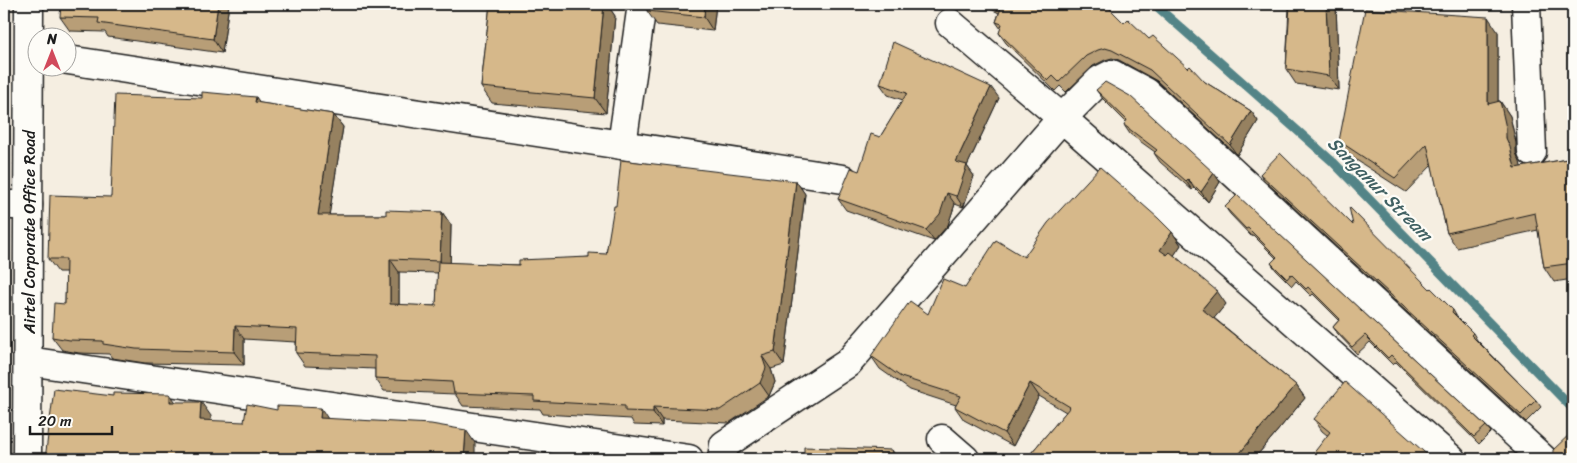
<svg xmlns="http://www.w3.org/2000/svg" width="1577" height="463" viewBox="0 0 1577 463" font-family="Sriracha,sans-serif">
	<rect width="100%" height="100%" fill="#f5eee1"/>
	<filter id="ink" filterUnits="userSpaceOnUse"><feTurbulence type="fractalNoise" baseFrequency=".02" numOctaves="2"/><feDisplacementMap in="SourceGraphic" scale="10" xChannelSelector="R" yChannelSelector="G"/><feConvolveMatrix kernelMatrix="1 2 1 2 8 2 1 2 1" color-interpolation-filters="sRGB"/></filter>
	<g filter="url(#ink)">
		<g fill="none" stroke-linecap="round" stroke-linejoin="round">
			<polyline stroke="#538487" stroke-width="9" points="1154,4 1333,162 1573,409"/>
			<defs>
				<g id="street">
					<polyline points="1526,4 1532,152"/>
					<polyline points="950,23 1062,118 1100,80 1112,74 1146,92 1543,459"/>
					<polyline points="68,60 843,179"/>
					<polyline points="622,145 642,4"/>
					<polyline points="4,205 28,205"/>
					<polyline points="28,361 689,459"/>
					<polyline points="942,439 965,459"/>
					<polyline points="27,459 29,4"/>
					<polyline points="722,459 724,445 848,363 1062,118 1451,459"/>
				</g>
			</defs>
			<use href="#street" stroke="#1c1c1c" stroke-width="31"/>
			<use href="#street" stroke="#fdfcf7" stroke-width="28"/>
		</g>
		<g fill="#b89e77" stroke="#1c1c1c" fill-rule="evenodd">
			<polygon points="229,4 222,53 108,37 105,32 70,31 60,17"/>
			<polygon points="490,4 607,4 615,16 606,113 492,103 481,87"/>
			<polygon points="648,4 716,4 713,31 657,25 647,11"/>
			<polygon points="981,4 1105,4 1124,23 1149,39 1188,68 1205,82 1251,111 1258,121 1237,155 1157,81 1119,60 1112,58 1105,60 1093,66 1066,92 1060,86 1055,91 1006,43 999,33 1001,29 996,22 999,13"/>
			<polygon points="1218,4 1336,4 1339,90 1296,84 1286,69 1289,7 1221,7"/>
			<polygon points="1498,32 1498,101 1500,101 1510,116 1516,143 1516,153 1521,167 1573,158 1573,279 1554,282 1544,267 1538,230 1457,248 1447,233 1432,165 1406,192 1350,156 1339,141"/>
			<polygon points="880,84 999,98 967,166 974,176 964,206 963,207 955,204 948,225 934,241 846,210 838,199 859,171 903,100 888,95"/>
			<polygon points="1096,90 1220,182 1208,202 1194,188 1192,190 1160,162 1154,153 1155,152 1130,134 1124,125 1126,122 1103,99"/>
			<path d="M202,98L260,103L333,114L343,127L329,215H386L442,212L451,225L450,263L519,265L589,257L606,254L616,206L796,181L805,194L784,365L771,369L775,382L769,396L729,423L662,420V426L634,425L631,419L543,414L540,409L463,406L455,394L384,391L375,378V369L305,366L296,353V342L244,339V365L145,363L112,358L109,354L79,353L62,350L52,337L65,304L66,272H58L48,259L111,197ZM399,272L438,273L436,306L399,305Z"/>
			<polygon points="1260,174 1353,225 1430,289 1453,310 1457,317 1473,333 1477,340 1536,400 1541,407 1526,422 1264,180"/>
			<polygon points="1225,207 1486,426 1491,432 1479,444 1396,362 1393,365 1370,342 1357,354 1338,334 1333,327 1339,320 1313,294 1311,296 1296,281 1292,286 1276,270 1271,263 1276,258 1253,235 1251,236 1230,214"/>
			<polygon points="1172,232 1181,245 1174,255 1226,304 1214,318 1296,385 1305,398 1254,459 1026,459 1066,412 1039,396 1013,446 964,420 955,407 956,405 910,390 880,369 871,356 965,288 1024,257"/>
			<polygon points="1314,419 1432,459 1327,435 1322,431"/>
		</g>
		<g fill="#968161" stroke="#1c1c1c">
			<polygon points="218,4 229,4 222,53 213,39"/>
			<polygon points="604,4 607,4 615,16 606,113 595,98"/>
			<polygon points="705,4 716,4 713,31 704,17"/>
			<polygon points="1326,4 1336,4 1339,90 1329,76"/>
			<polygon points="1488,17 1498,32 1498,118 1488,104"/>
			<polygon points="991,87 999,98 967,166 974,176 963,207 956,196 956,162"/>
			<polygon points="256,97 265,110 255,102"/>
			<polygon points="1500,101 1510,116 1516,143 1516,153 1520,162 1525,183 1515,168 1506,138"/>
			<polygon points="1251,111 1258,121 1237,155 1230,145"/>
			<polygon points="333,114 343,127 327,229 318,215"/>
			<polygon points="1214,173 1220,182 1208,202 1201,192"/>
			<polygon points="1188,179 1194,188 1192,190 1186,181"/>
			<polygon points="796,181 805,194 784,365 775,352"/>
			<polygon points="947,193 955,204 948,225 934,241 926,230"/>
			<polygon points="442,212 451,225 450,274 440,261"/>
			<polygon points="1172,232 1181,245 1169,263 1160,250"/>
			<polygon points="390,259 399,272 399,317 390,304"/>
			<polygon points="1217,291 1226,304 1211,322 1202,309"/>
			<polygon points="235,326 244,339 244,365 234,352"/>
			<polygon points="762,356 771,369 775,382 769,396 760,383"/>
			<polygon points="1030,383 1039,396 1013,446 1004,433"/>
			<polygon points="1296,385 1305,398 1254,459 1235,459"/>
			<polygon points="170,394 180,408 170,402"/>
			<polygon points="201,402 211,416 210,433 200,420"/>
			<polygon points="653,407 662,420 662,426 653,412"/>
			<polygon points="321,408 330,422 320,418"/>
			<polygon points="466,430 475,443 475,459 464,459"/>
			<polygon points="892,450 898,459 892,459"/>
		</g>
		<g fill="#d6b88a" stroke="#1c1c1c">
			<polygon points="61,4 218,4 213,39 98,23 99,18 60,17"/>
			<polygon points="490,4 604,4 595,98 481,87"/>
			<polygon points="648,4 705,4 704,17 647,11"/>
			<polygon points="993,4 1105,4 1124,23 1128,19 1149,39 1153,36 1188,68 1190,66 1205,82 1251,111 1230,145 1150,70 1112,50 1105,48 1098,50 1086,56 1059,82 1053,76 1048,81 999,33 1002,24 996,22 1001,8"/>
			<polygon points="1290,4 1326,4 1329,76 1286,69"/>
			<polygon points="1365,9 1488,17 1488,104 1500,101 1506,128 1506,138 1510,147 1515,168 1573,158 1573,263 1544,267 1535,213 1447,233 1427,144 1395,178 1339,141"/>
			<polygon points="893,42 991,87 956,162 967,165 957,195 956,196 947,193 940,214 926,230 838,199 851,168 859,171 871,134 880,137 907,93 880,84"/>
			<polygon points="1105,82 1130,96 1214,173 1201,192 1188,179 1186,181 1154,153 1157,150 1124,125 1127,120 1096,90 1103,84"/>
			<polygon points="202,92 256,97 255,102 333,114 318,215 386,215 386,210 442,212 440,261 390,259 390,304 436,306 438,262 519,265 519,260 589,257 589,253 606,254 614,206 616,206 621,160 796,181 775,352 762,356 766,368 760,383 720,410 653,407 653,412 625,411 625,406 534,401 534,396 454,393 452,382 375,378 375,356 296,353 297,329 235,326 234,352 136,349 103,344 103,341 70,340 52,337 54,303 65,304 66,259 48,259 50,195 111,197 115,95 202,98"/>
			<polygon points="1280,153 1353,225 1349,207 1430,289 1431,288 1453,310 1452,312 1473,333 1471,335 1536,400 1521,415 1260,174"/>
			<polygon points="1100,167 1158,218 1172,232 1160,250 1167,255 1170,252 1217,291 1202,309 1296,385 1235,459 1225,459 1222,457 1220,459 1026,459 1070,407 1030,383 1004,433 955,407 961,396 901,377 871,356 910,301 928,314 943,279 965,288 996,240 1024,257 1048,223"/>
			<polygon points="1237,195 1486,426 1474,437 1391,355 1388,358 1365,335 1352,347 1333,327 1340,319 1308,287 1306,289 1291,274 1287,279 1271,263 1277,257 1248,228 1246,229 1225,207"/>
			<polygon points="1568,315 1573,315 1573,366 1571,366"/>
			<polygon points="1345,382 1432,459 1434,459 1309,459 1330,432 1314,419"/>
			<polygon points="54,389 113,396 113,393 170,394 170,402 201,402 200,420 244,422 247,404 277,410 277,406 321,408 320,418 431,424 466,430 464,459 45,459"/>
			<polygon points="1573,431 1573,459 1552,459 1553,456 1553,450"/>
			<polygon points="804,447 892,450 892,459 757,459 757,456 804,458"/>
		</g>
	</g>
	<g text-anchor="middle" stroke-width="4.5" stroke-linejoin="round" paint-order="stroke">
		<g font-size="16" fill="#1c1c1c" stroke="#fdfcf7">
			<text transform="translate(29 232) rotate(-90)" y="6">Airtel Corporate Office Road</text>
		</g>
		<g font-size="18" font-style="italic" fill="#416163" stroke="#fdfcf7">
			<text transform="translate(1380 189) rotate(45)" y="6">Sanganur Stream</text>
		</g>
	</g>
	<rect width="1577" height="463" fill="none" stroke="#fdfcf7" stroke-width="20"/>
	<rect x="10" y="10" width="1557" height="443" fill="none" stroke="#1c1c1c" stroke-width="2" filter="url(#ink)"/>
	<g transform="translate(52 52)"><circle r="24" fill="#fdfcf7" stroke="#a3a29f"/>
	<path d="M0-4L9 19L0 12L-9 19Z" fill="#d1495b"/>
	<text y="-8" font-size="14" font-weight="bold" text-anchor="middle" fill="#1c1c1c">N</text>
	</g>
	<path d="M30 426v8h82v-8" fill="none" stroke="#1c1c1c" stroke-width="2.5"/>
	<text x="38" y="426" font-size="15" fill="#1c1c1c" stroke="#fdfcf7" stroke-width="4" paint-order="stroke">20 m</text>
</svg>
